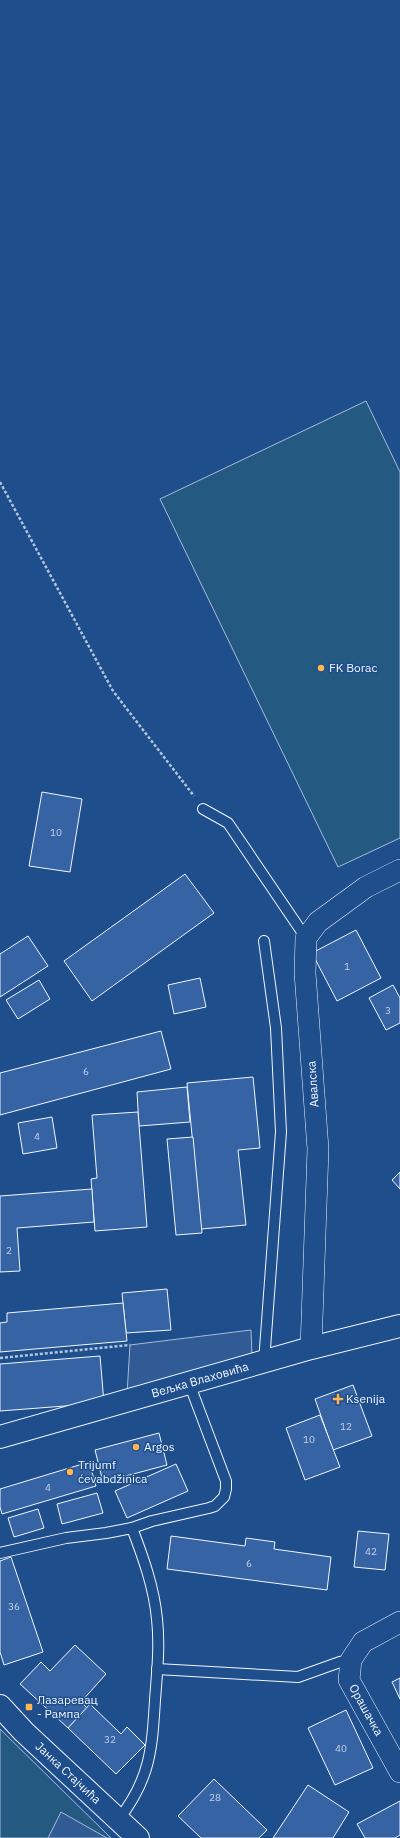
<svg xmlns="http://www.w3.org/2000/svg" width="400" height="1838" viewBox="0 0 400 1838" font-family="'IBM Plex Sans',sans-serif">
	<rect width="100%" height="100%" fill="#1f4e8c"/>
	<g fill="#245a82" stroke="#a8bbd7">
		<polygon points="366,401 400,472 400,838 338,867 160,499"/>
		<polygon points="0,1729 111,1838 0,1838"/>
	</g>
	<g fill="#305b95" stroke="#a8bbd7">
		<polygon points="251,1330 252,1357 127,1394 130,1345"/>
		<polygon points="61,1812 107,1838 48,1838"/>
	</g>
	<g fill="#3563a3" stroke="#f2f6ff">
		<polygon points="42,792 82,799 70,872 29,866"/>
		<polygon points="185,874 214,913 92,1001 64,961"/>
		<polygon points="356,930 381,978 337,1001 312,953"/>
		<polygon points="28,936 48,966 0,997 0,954"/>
		<polygon points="200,978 206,1007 174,1014 168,985"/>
		<polygon points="39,980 50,999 18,1019 6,1000"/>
		<polygon points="393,985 400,998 400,1023 386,1030 369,998"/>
		<polygon points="161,1031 171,1069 0,1115 0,1073"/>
		<polygon points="253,1077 260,1148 238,1150 246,1225 201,1229 187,1083"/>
		<polygon points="187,1087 190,1122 139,1126 137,1092"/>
		<polygon points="138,1112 147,1227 95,1231 91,1179 97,1178 92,1115"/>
		<polygon points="52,1117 57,1148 23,1154 18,1123"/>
		<polygon points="193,1137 202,1233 176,1235 167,1139"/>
		<polygon points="400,1172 400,1189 392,1180"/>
		<polygon points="92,1189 94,1222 17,1228 20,1271 0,1272 0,1196"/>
		<polygon points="167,1289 171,1330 126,1333 122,1293"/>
		<polygon points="123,1303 127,1341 0,1352 0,1323 7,1322 7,1313"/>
		<polygon points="100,1356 104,1403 0,1411 0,1364"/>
		<polygon points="353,1385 372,1436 333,1450 315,1399"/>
		<polygon points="320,1415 340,1467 305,1480 286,1428"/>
		<polygon points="159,1433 167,1465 103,1482 95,1450"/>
		<polygon points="89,1462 96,1486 2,1514 0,1507 0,1489"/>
		<polygon points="176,1464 188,1491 127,1518 115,1491"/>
		<polygon points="97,1493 103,1513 62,1524 57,1504"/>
		<polygon points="38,1509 44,1528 14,1537 8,1518"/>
		<polygon points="358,1531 389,1534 385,1570 354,1567"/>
		<polygon points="171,1536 245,1546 246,1538 275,1542 274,1549 331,1557 327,1590 167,1569"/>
		<polygon points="11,1557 43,1652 4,1665 0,1652 0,1561"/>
		<polygon points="75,1645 106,1674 81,1702 87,1708 68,1728 20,1684 41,1662 50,1671"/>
		<polygon points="400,1678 400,1699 392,1682"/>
		<polygon points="90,1704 121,1734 127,1727 145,1745 116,1774 68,1728"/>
		<polygon points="346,1710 373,1768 335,1785 308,1728"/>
		<polygon points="214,1779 267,1830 259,1838 201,1838 178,1816"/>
		<polygon points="308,1785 349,1812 333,1838 273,1838"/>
		<polygon points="400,1801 400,1835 395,1838 365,1838 357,1824"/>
	</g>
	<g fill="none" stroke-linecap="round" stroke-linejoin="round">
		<defs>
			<g id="lane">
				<polyline points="203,809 228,823 306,938"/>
				<polyline points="264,941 276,1028 281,1132 264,1362"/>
				<polyline points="0,1553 66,1538 106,1533 132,1528 152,1521 209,1508 215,1506 224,1497 226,1489 226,1481 189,1383"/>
				<polyline points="157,1669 298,1677 340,1662 351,1660"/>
				<path d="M119,1819C150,1779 152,1750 155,1700C157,1673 160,1646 157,1619C154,1587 143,1557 132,1528"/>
			</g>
			<g id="street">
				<polyline points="311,1348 318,1149 305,973 306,938 318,922 366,887 400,870"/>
				<polyline points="400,1622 363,1642 351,1660 349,1680 400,1772"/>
			</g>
			<g id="secondary">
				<polyline points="0,1437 311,1348 400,1326"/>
				<polyline points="0,1706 24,1732 138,1838"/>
			</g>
		</defs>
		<use href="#lane" stroke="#f2f6ff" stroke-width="12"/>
		<use href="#street" stroke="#f2f6ff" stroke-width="22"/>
		<use href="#secondary" stroke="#f2f6ff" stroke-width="24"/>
		<g stroke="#b3c4dc" stroke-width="2.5" stroke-dasharray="3 2" stroke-linecap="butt">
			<polyline points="0,482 113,691 194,796"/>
			<polyline points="0,1358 130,1345"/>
		</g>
		<use href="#lane" stroke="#1f4e8c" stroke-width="10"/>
		<use href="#street" stroke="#1f4e8c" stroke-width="21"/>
		<use href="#secondary" stroke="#1f4e8c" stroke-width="22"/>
	</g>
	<g fill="#ffb74d" stroke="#1f4e8c" stroke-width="1.5">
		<circle cx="321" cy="668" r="4"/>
		<path d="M336 1393h4v4h4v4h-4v4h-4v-4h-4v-4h4z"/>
		<circle cx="136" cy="1447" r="4"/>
		<circle cx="70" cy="1472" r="4"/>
		<rect x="25" y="1703" width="8" height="8" rx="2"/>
	</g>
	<g text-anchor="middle" stroke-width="3" stroke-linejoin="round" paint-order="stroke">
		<g font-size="10" fill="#c3d1e8">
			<text x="56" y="836">10</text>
			<text x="347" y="970">1</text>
			<text x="388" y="1014">3</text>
			<text x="86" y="1075">6</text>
			<text x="37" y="1140">4</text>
			<text x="9" y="1254">2</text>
			<text x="346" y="1430">12</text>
			<text x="309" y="1443">10</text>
			<text x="48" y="1491">4</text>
			<text x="371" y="1555">42</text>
			<text x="249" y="1567">6</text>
			<text x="14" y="1610">36</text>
			<text x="110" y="1743">32</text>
			<text x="341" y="1752">40</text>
			<text x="215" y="1801">28</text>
		</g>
		<g font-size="12" fill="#f2f6ff" stroke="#1f4e8c" text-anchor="start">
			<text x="329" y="672">FK Borac</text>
			<text x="346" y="1403">Ksenija</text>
			<text x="144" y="1451">Argos</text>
			<text x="78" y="1469">Trijumf<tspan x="78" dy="14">ćevabdžinica</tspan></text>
			<text x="37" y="1704">Лазаревац<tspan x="37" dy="14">- Рампа</tspan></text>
		</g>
		<g font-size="12" fill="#f2f6ff" stroke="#1f4e8c">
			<text transform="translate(313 1084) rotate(-94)" y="4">Авалска</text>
			<text transform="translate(200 1380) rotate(-16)" y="4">Вељка Влаховића</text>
			<text transform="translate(366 1710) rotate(61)" y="4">Орашачка</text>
			<text transform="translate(68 1773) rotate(43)" y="4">Јанка Стајчића</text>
		</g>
	</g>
</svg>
